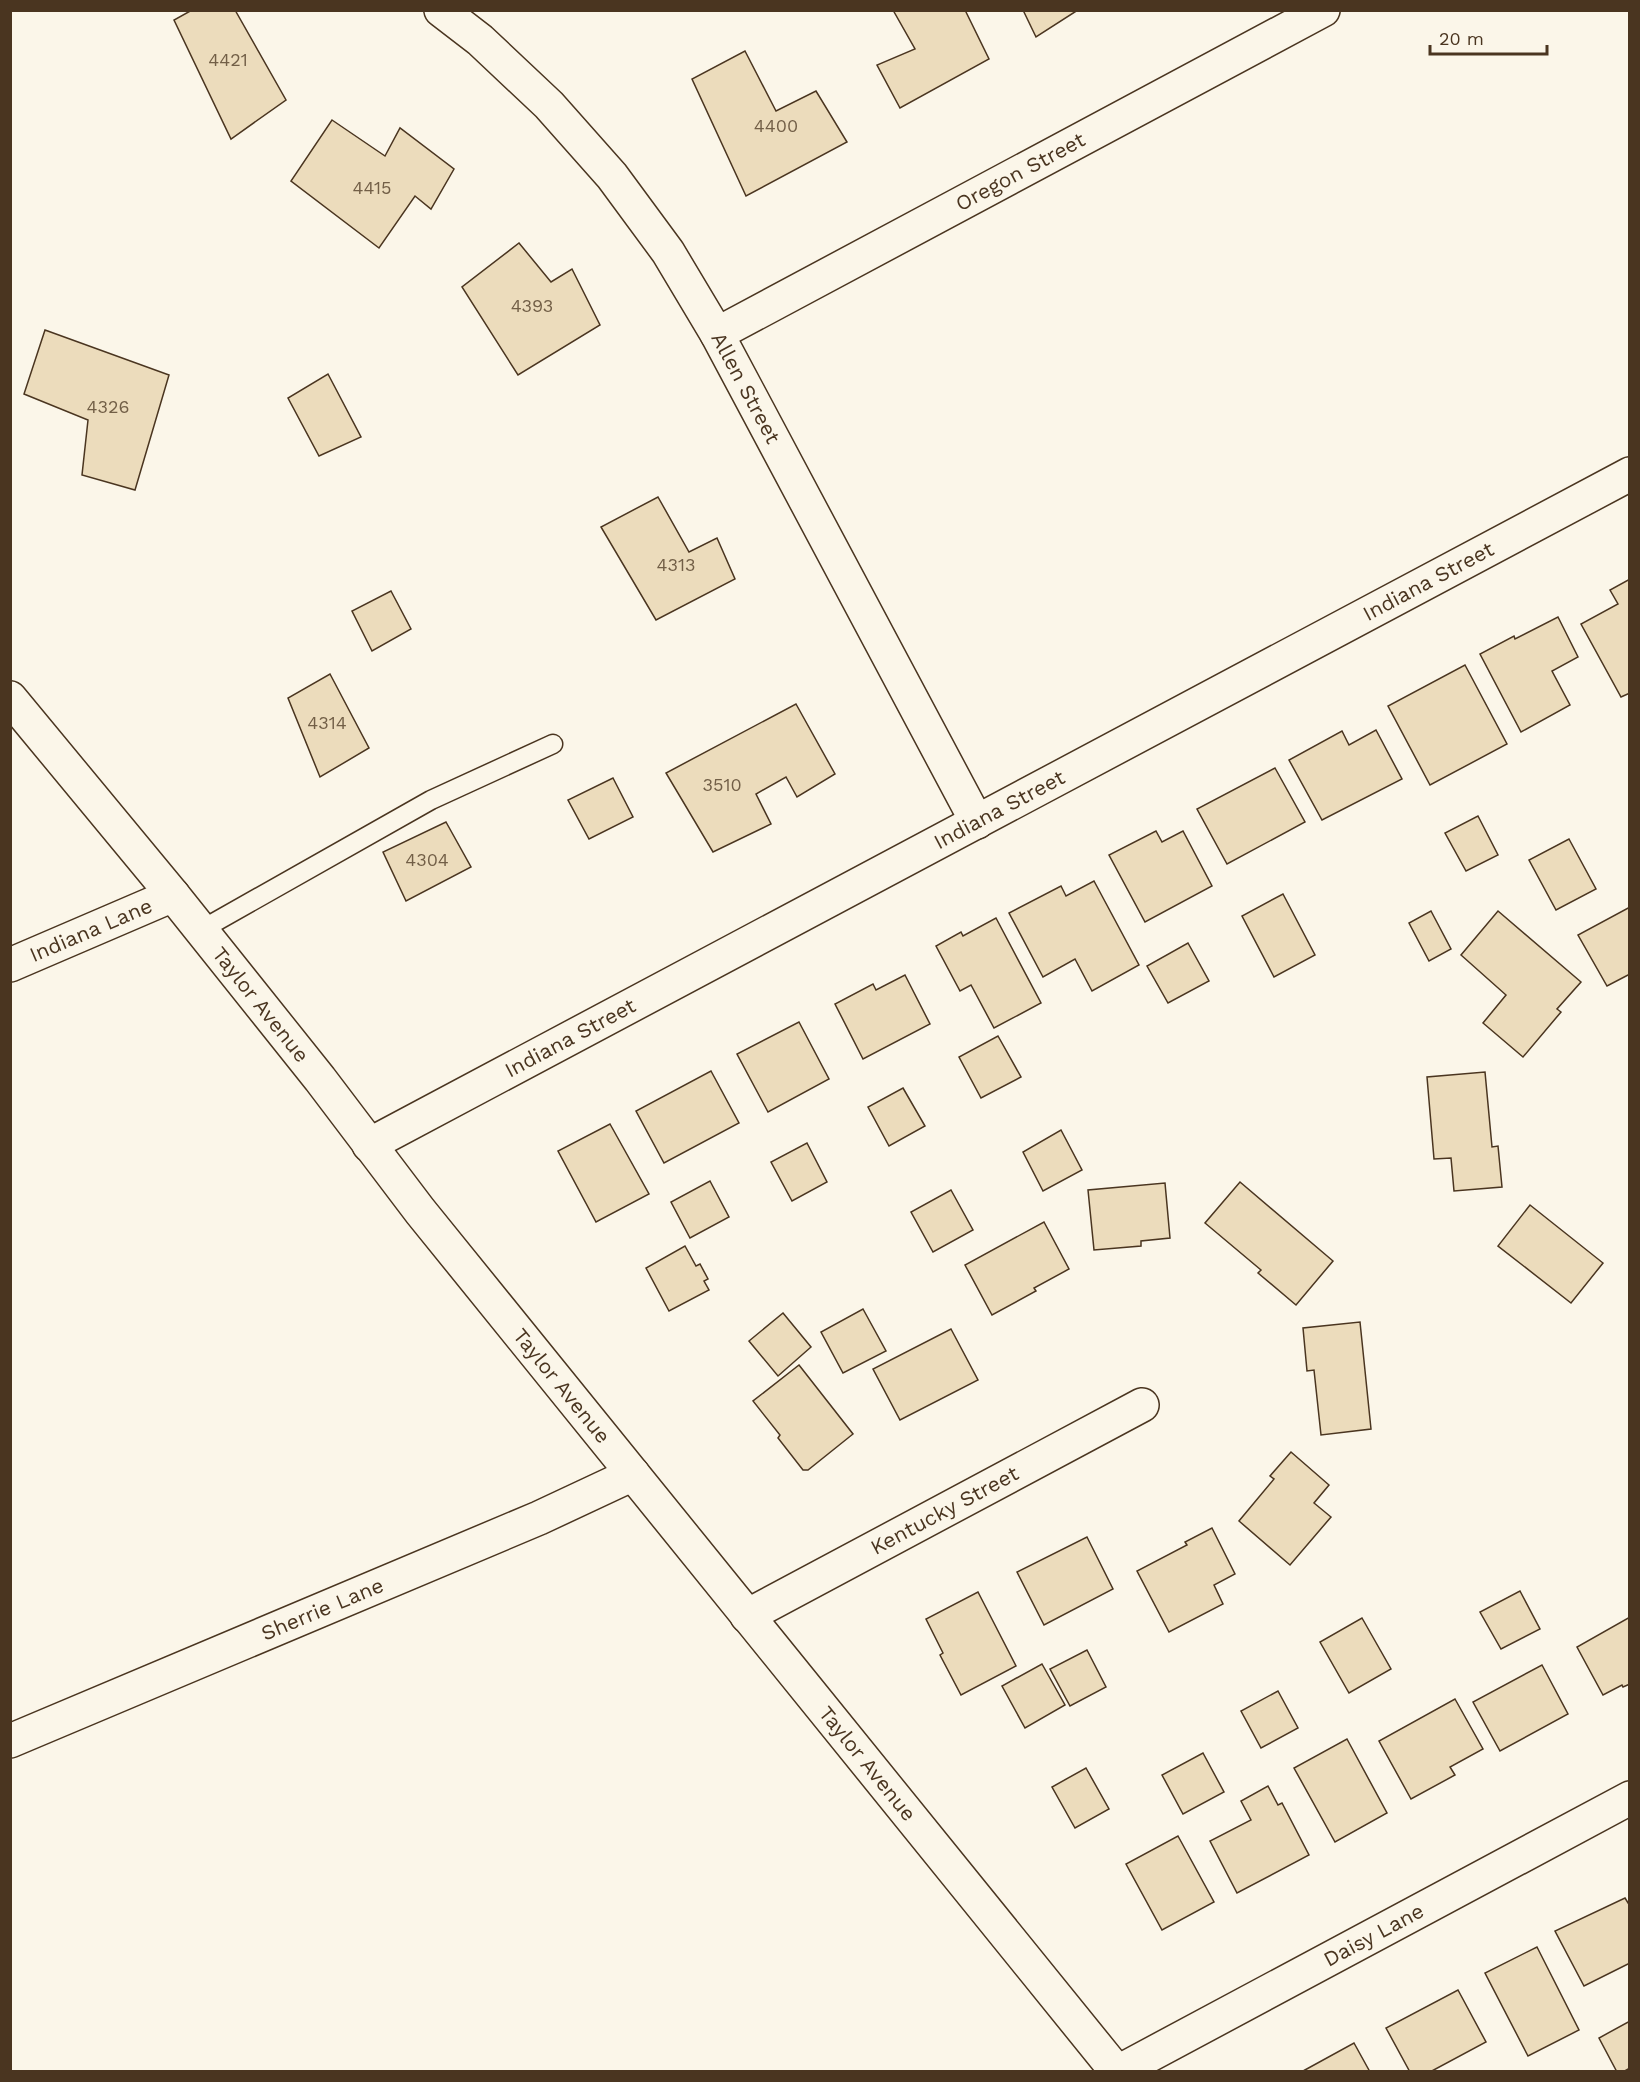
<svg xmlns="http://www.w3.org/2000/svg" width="1640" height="2082" viewBox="0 0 1640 2082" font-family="'Work Sans',sans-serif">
	<rect width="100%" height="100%" fill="#fbf6e9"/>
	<g fill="#ecdcbc" stroke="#4a3520" stroke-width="1.5">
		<polygon points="192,10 235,10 286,100 231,139 174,20"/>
		<polygon points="893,10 965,10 989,59 900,108 877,65 915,49"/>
		<polygon points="1023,10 1078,10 1036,37"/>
		<polygon points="745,51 776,111 816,91 847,142 746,196 692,79"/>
		<polygon points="332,120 385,156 400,128 454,169 431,209 415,196 379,248 291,181"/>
		<polygon points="519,243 551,282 572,269 600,325 518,375 462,287"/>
		<polygon points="45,330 169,375 135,490 82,475 88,420 24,394"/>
		<polygon points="328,374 361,437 319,456 288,398"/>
		<polygon points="658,497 689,552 717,538 735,579 656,620 601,527"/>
		<polygon points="1630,579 1630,693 1621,697 1581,624 1618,604 1610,590"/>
		<polygon points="391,591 411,629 372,651 352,611"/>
		<polygon points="1558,617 1578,657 1552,671 1570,705 1521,732 1480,654 1514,636 1515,639"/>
		<polygon points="1465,665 1507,744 1430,785 1388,706"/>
		<polygon points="330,674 369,748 320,777 288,698"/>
		<polygon points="796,704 835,774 797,797 786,777 756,794 771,824 713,852 666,773"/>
		<polygon points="1376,730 1402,779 1322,820 1289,760 1342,731 1349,745"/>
		<polygon points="1275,768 1305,822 1227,864 1197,809"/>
		<polygon points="613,778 633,817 589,839 568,800"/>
		<polygon points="1478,816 1498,855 1466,871 1445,833"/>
		<polygon points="446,822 471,867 406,901 383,852"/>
		<polygon points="1156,831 1162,842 1183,831 1212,886 1145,922 1109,855"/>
		<polygon points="1569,839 1596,889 1556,910 1529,860"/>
		<polygon points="1094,881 1139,965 1092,991 1075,959 1043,977 1009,913 1061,886 1066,896"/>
		<polygon points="1283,894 1315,955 1274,977 1242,916"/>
		<polygon points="1630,907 1630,974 1607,986 1578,935"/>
		<polygon points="1431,911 1451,949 1429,961 1409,923"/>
		<polygon points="1498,911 1581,982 1557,1009 1561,1012 1523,1057 1483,1023 1506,995 1461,955"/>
		<polygon points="996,918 1041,1003 994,1028 971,985 960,991 936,946 961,932 963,936"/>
		<polygon points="1188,943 1209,981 1168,1003 1147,966"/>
		<polygon points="905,975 930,1024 863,1059 835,1004 873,984 876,990"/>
		<polygon points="799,1022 829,1079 768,1112 737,1054"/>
		<polygon points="998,1036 1021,1077 981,1098 959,1057"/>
		<polygon points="711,1071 739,1123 664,1163 636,1111"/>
		<polygon points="1485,1072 1492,1147 1498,1146 1502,1187 1454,1191 1451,1158 1434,1159 1427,1077"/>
		<polygon points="903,1088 925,1126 889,1146 868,1107"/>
		<polygon points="610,1124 649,1194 596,1222 558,1151"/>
		<polygon points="1061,1130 1082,1170 1043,1191 1023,1152"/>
		<polygon points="807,1143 827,1182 792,1201 771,1162"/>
		<polygon points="710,1181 729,1217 690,1238 671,1202"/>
		<polygon points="1240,1182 1333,1261 1296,1305 1258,1273 1261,1270 1205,1223"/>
		<polygon points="1165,1183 1170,1238 1141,1241 1141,1246 1094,1250 1088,1190"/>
		<polygon points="951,1190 973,1230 933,1252 911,1212"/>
		<polygon points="1530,1205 1603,1263 1571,1303 1498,1246"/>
		<polygon points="1044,1222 1069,1269 1034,1288 1036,1291 992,1315 965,1265"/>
		<polygon points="685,1246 696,1266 700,1264 708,1279 704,1281 709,1290 669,1311 646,1268"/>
		<polygon points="863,1309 886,1351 843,1373 821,1332"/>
		<polygon points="783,1313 811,1347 778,1376 749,1341"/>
		<polygon points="1360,1322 1371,1429 1321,1435 1314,1370 1307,1371 1303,1328"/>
		<polygon points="951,1329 978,1380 900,1420 873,1369"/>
		<polygon points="799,1365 853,1434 808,1470 803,1470 778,1438 780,1435 753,1401"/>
		<polygon points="1291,1452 1329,1485 1314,1503 1331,1517 1290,1565 1239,1521 1274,1479 1270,1476"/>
		<polygon points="1212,1528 1235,1574 1214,1585 1223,1604 1169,1632 1137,1571 1187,1545 1185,1542"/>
		<polygon points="1087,1537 1113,1589 1044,1625 1017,1572"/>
		<polygon points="1520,1591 1540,1629 1501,1649 1480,1612"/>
		<polygon points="978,1592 1016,1666 961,1695 940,1655 943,1653 926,1619"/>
		<polygon points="1630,1617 1630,1684 1623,1687 1622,1685 1603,1695 1577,1647"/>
		<polygon points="1362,1618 1391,1669 1349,1693 1320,1642"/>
		<polygon points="1087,1650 1106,1687 1070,1706 1050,1669"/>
		<polygon points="1042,1664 1065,1705 1025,1728 1002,1686"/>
		<polygon points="1542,1665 1568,1714 1500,1751 1473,1702"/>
		<polygon points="1278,1691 1298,1728 1261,1748 1241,1711"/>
		<polygon points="1455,1699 1483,1749 1450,1767 1455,1775 1411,1799 1379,1741"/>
		<polygon points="1347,1739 1387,1813 1335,1842 1294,1768"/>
		<polygon points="1203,1753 1224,1792 1183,1814 1162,1775"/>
		<polygon points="1086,1768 1109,1809 1075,1828 1052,1787"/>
		<polygon points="1268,1786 1278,1805 1282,1803 1309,1855 1237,1893 1210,1841 1251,1820 1241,1801"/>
		<polygon points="1178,1836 1214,1902 1162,1930 1126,1864"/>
		<polygon points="1625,1898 1630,1906 1630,1963 1584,1986 1555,1931"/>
		<polygon points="1537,1947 1579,2030 1528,2056 1485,1973"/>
		<polygon points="1458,1990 1486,2042 1430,2072 1410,2072 1386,2028"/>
		<polygon points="1630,2021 1630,2068 1623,2072 1617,2072 1599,2038"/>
		<polygon points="1354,2043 1370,2072 1303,2072 1303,2071"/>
	</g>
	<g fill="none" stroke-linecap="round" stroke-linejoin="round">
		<defs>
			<polyline id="lane" points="201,930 431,800 553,744"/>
			<g id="street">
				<path id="s1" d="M441,10L480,40L549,105L612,176L668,252L717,334L977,822"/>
				<path id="s2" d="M717,334L1323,10"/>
				<path id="s3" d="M10,965L173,895"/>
				<path id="s4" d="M369,1145L1630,474"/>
				<path id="s5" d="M747,1616L1142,1405"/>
				<path id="s6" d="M10,1741L539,1518L633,1474"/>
				<path id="s7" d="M1118,2072L1630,1798"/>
			</g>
			<g id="secondary">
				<path id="s8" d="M10,698L173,895L320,1079L420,1211L1117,2072"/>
			</g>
		</defs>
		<use href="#lane" stroke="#4a3520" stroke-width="21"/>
		<use href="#street" stroke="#4a3520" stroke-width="36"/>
		<use href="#secondary" stroke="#4a3520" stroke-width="36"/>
		<use href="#lane" stroke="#fbf6e9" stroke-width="18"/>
		<use href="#street" stroke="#fbf6e9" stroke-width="33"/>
		<use href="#secondary" stroke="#fbf6e9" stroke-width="33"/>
	</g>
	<g text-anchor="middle" stroke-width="4.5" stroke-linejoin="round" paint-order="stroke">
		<g font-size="18" fill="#725f47">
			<text x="228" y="66">4421</text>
			<text x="776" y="132">4400</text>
			<text x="372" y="194">4415</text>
			<text x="532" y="312">4393</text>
			<text x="108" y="413">4326</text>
			<text x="676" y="571">4313</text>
			<text x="327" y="729">4314</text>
			<text x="722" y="791">3510</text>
			<text x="427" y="866">4304</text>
		</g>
		<g font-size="21" fill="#4a3520" stroke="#fbf6e9">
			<text dy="7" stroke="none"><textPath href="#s2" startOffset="344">Oregon Street</textPath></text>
			<text dy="7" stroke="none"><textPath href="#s1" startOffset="490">Allen Street</textPath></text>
			<text dy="7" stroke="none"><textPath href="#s4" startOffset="1200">Indiana Street</textPath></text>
			<text dy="7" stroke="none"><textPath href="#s4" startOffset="714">Indiana Street</textPath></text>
			<text dy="7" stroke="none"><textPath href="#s3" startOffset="88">Indiana Lane</textPath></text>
			<text dy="7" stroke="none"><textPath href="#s8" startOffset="396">Taylor Avenue</textPath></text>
			<text dy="7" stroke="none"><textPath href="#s4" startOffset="228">Indiana Street</textPath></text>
			<text dy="7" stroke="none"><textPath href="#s8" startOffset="882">Taylor Avenue</textPath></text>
			<text dy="7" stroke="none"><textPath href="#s5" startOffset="224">Kentucky Street</textPath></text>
			<text dy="7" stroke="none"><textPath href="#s6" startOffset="339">Sherrie Lane</textPath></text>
			<text dy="7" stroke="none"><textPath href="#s8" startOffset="1368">Taylor Avenue</textPath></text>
			<text dy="7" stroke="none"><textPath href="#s7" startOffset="290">Daisy Lane</textPath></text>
		</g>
	</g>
	<rect width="1640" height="2082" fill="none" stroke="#4a3520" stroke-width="24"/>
	<path d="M1430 45v9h117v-9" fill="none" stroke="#4a3520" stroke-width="3"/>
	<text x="1439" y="45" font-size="18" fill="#4a3520" stroke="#fbf6e9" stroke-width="4.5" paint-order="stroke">20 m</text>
</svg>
